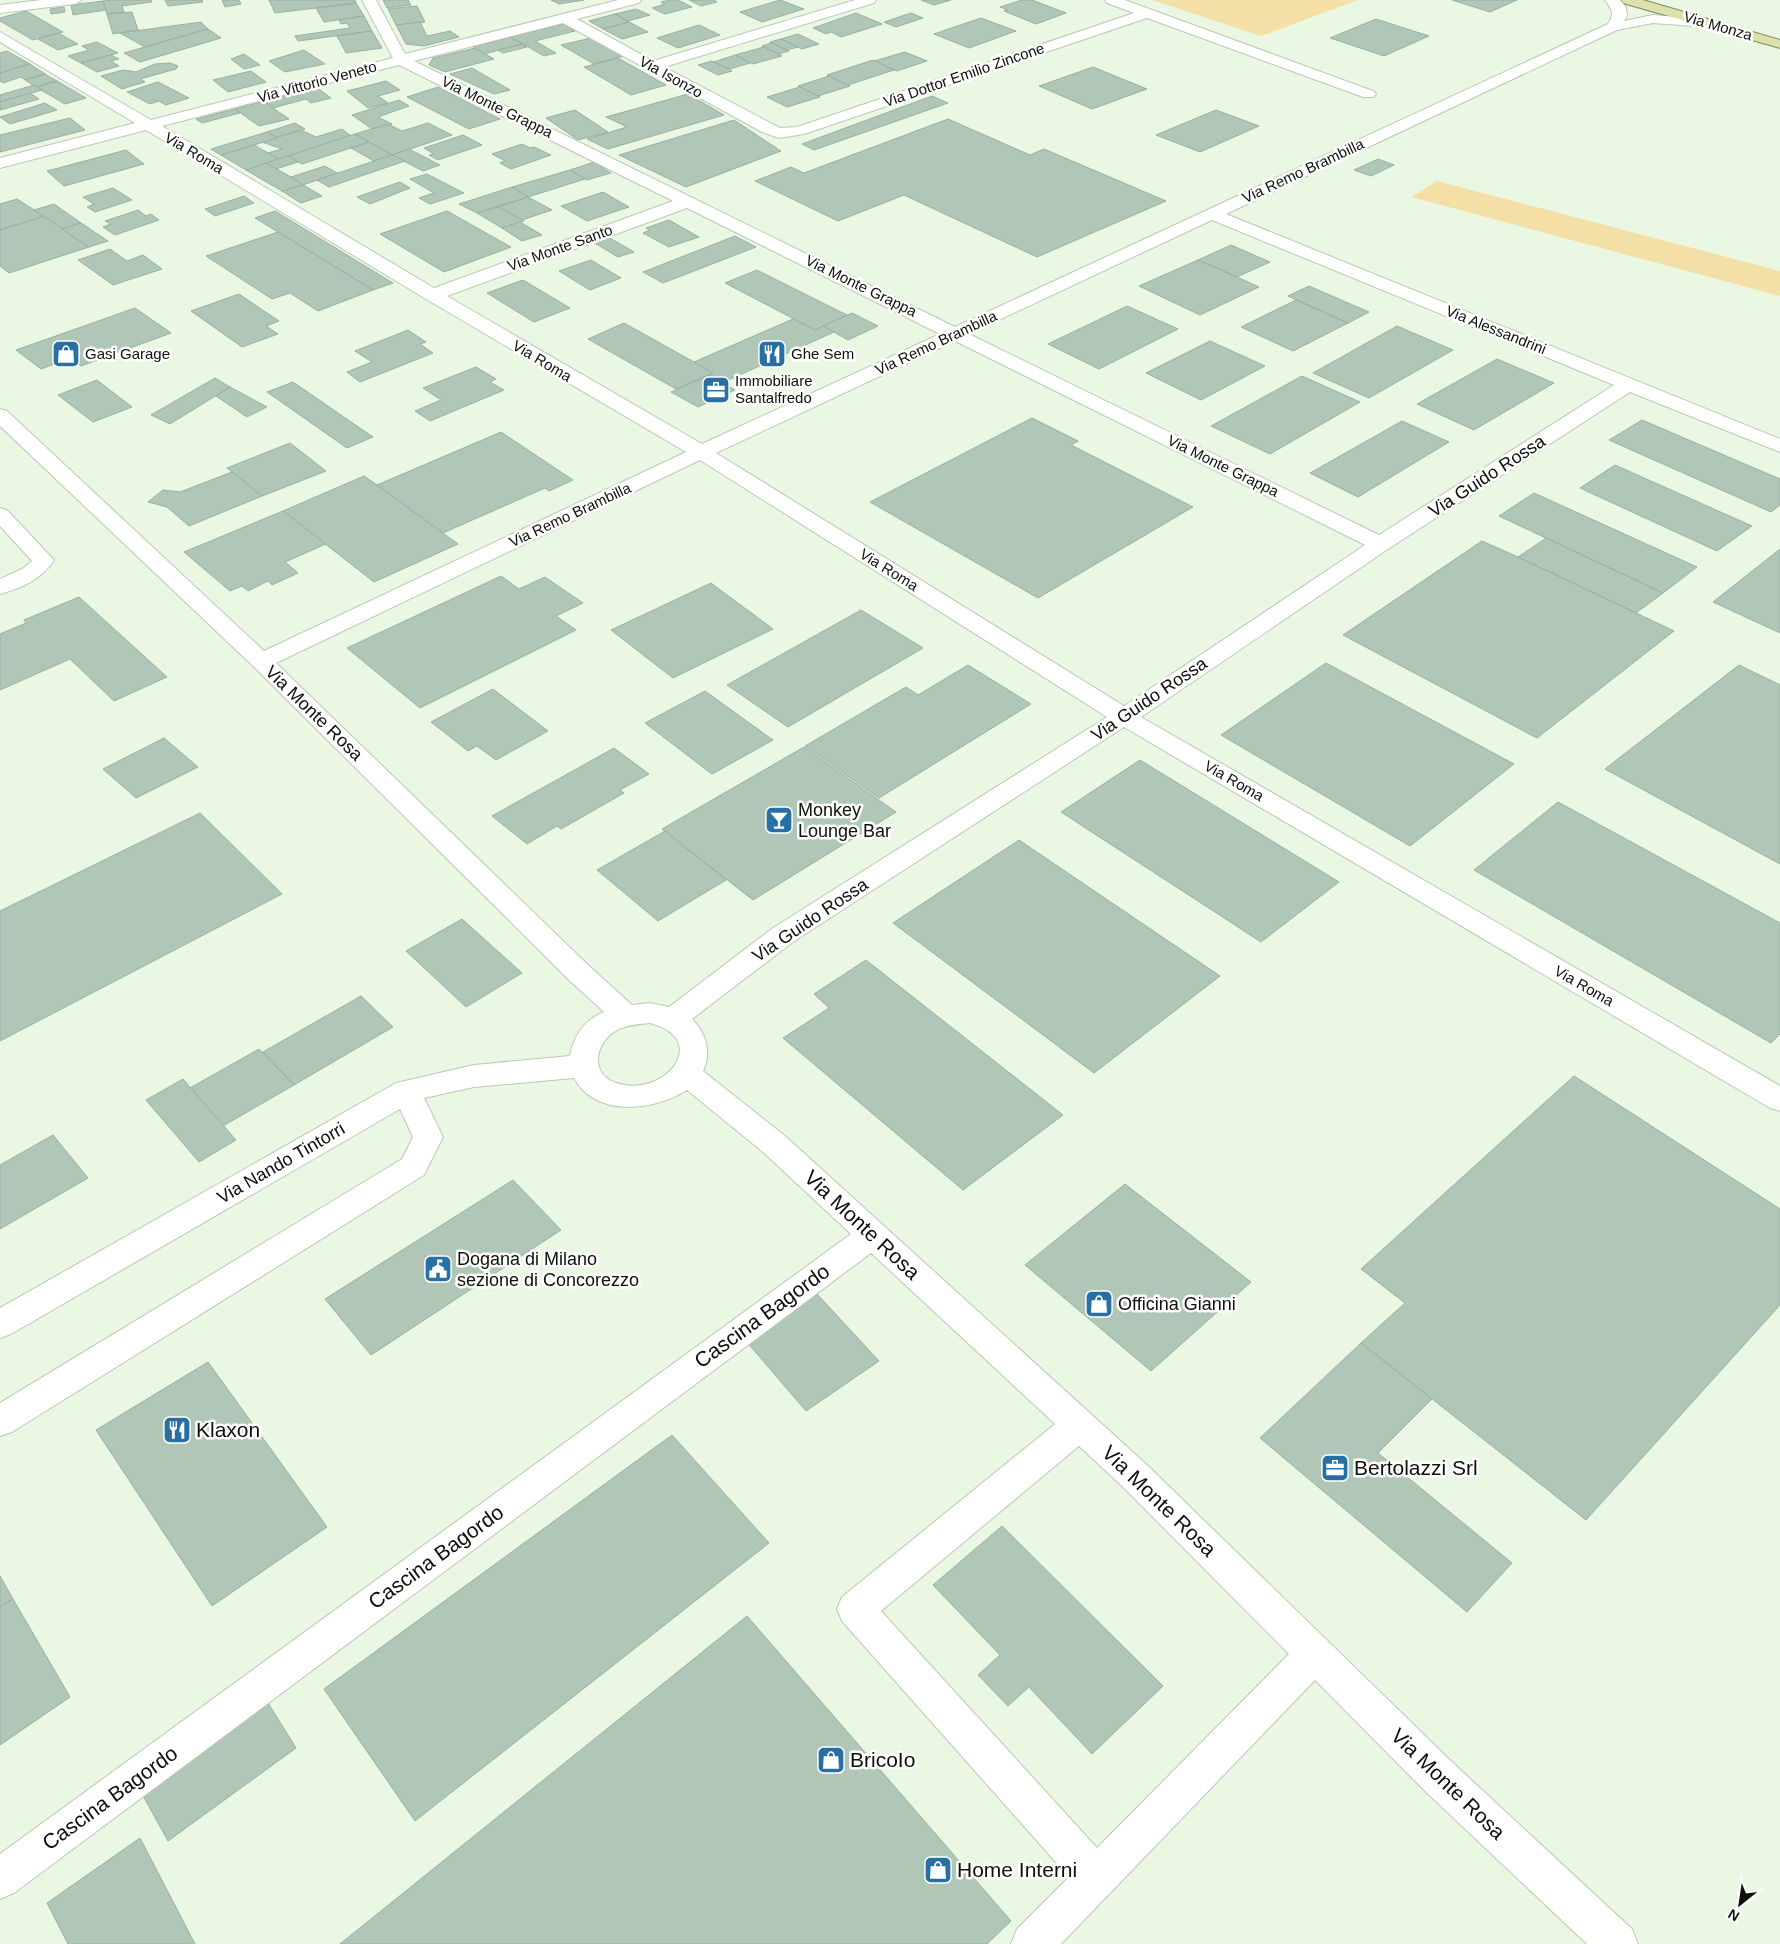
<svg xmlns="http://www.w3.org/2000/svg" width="1780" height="1944" viewBox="0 0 1780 1944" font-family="Helvetica,sans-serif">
	<rect width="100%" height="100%" fill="#eaf8e3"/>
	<g fill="#f4e0a6">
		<polygon points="1152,0 1358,0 1261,36"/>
		<polygon points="1437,181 1780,271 1780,296 1411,197"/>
	</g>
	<g fill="#b0c7b8" stroke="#99b0a1">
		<polygon points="113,0 151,0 152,2 122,6 124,12 107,14 103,1"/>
		<polygon points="165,0 202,0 203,2 168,6"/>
		<polygon points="222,0 239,0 241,4 225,7"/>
		<polygon points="269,0 355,0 356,3 275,13"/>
		<polygon points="383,0 408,0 411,5 387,8"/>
		<polygon points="551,0 584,0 559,4"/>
		<polygon points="670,0 678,0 692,7 665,14 652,8 665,4 661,2"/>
		<polygon points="689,0 714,0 717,2 701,6"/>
		<polygon points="780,0 804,9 762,22 740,12"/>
		<polygon points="921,0 951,0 934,5"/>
		<polygon points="1022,0 1032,0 1066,13 1036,24 1004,11 1008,10 1000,7"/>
		<polygon points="1452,0 1517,0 1490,12"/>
		<polygon points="103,1 106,10 73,15 71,5"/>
		<polygon points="356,3 364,16 324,22 316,8"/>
		<polygon points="417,6 425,22 396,25 388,9"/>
		<polygon points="64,7 65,12 51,14 50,9"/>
		<polygon points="636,9 650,15 628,21 615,14"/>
		<polygon points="26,11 63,32 33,40 0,21 0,18"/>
		<polygon points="132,12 138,30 113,34 107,14"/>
		<polygon points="856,13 882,24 841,37 831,32 826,34 813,28"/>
		<polygon points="911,13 923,18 896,27 884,22"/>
		<polygon points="615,14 629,22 603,29 589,21"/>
		<polygon points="364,16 372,31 298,41 295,36 350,28 347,23 341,24 339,20"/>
		<polygon points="981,18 1016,31 969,48 934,34"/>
		<polygon points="1376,19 1429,36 1384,56 1330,38"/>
		<polygon points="201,22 208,29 145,47 120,33"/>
		<polygon points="420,22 427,36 450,31 459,37 424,46 406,44 396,25"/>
		<polygon points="629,22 648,32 622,39 603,29"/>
		<polygon points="563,24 575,31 535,41 556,53 544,56 511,37"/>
		<polygon points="699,25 720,35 678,48 657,38"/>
		<polygon points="208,29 221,38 140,62 124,53"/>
		<polygon points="372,31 382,48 346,53 337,36"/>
		<polygon points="58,33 78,44 58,50 38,39"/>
		<polygon points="798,34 819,44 802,49 781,39"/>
		<polygon points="511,37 522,44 484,54 473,47"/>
		<polygon points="591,38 624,56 594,64 561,45"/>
		<polygon points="781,39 798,47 787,50 770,42"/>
		<polygon points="97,42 118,53 81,63 68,56 89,50 82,46"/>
		<polygon points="771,43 787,50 789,51 779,54 762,46"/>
		<polygon points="522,44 527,47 503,53 498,50"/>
		<polygon points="764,47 782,56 753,64 735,55"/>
		<polygon points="475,48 494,59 445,72 429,65 433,58"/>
		<polygon points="304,50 325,64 285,72 269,61"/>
		<polygon points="7,51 30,64 0,73 0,53"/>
		<polygon points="905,52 927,61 897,71 874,61"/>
		<polygon points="244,54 260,65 244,69 231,59"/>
		<polygon points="111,55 119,59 111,61 119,66 97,72 81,63"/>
		<polygon points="735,55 750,63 730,69 714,62"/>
		<polygon points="618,58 666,85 631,95 584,67"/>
		<polygon points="873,60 894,70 848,85 827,75"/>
		<polygon points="712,61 732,71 718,75 698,65"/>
		<polygon points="170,63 178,66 176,69 140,79 145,82 122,89 101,76 123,70 136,72 155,64"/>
		<polygon points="30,64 45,74 25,80 21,77 3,83 0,81 0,73"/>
		<polygon points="1093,67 1147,89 1092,109 1039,86"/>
		<polygon points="472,68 510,90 494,94 450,74"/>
		<polygon points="251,71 266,82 228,92 213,80"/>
		<polygon points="45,74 57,81 36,87 25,80"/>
		<polygon points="829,76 850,86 818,96 798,86"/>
		<polygon points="57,81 86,98 65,104 36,87"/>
		<polygon points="386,81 400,90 378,96 388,103 368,108 347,91"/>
		<polygon points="158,82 189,98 166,105 159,101 150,104 127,92"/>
		<polygon points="34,85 42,90 0,102 0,95"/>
		<polygon points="316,87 331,98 311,103 306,99 273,108 264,101"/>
		<polygon points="438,87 500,119 469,129 407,97"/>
		<polygon points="800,87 820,97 787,107 767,97"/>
		<polygon points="30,93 39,99 0,110 0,102"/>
		<polygon points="688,94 724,115 608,149 587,139 627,127 606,117"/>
		<polygon points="932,96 948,103 814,150 802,144"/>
		<polygon points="399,100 409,106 378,117 392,124 372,129 352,115"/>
		<polygon points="264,101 273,108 289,119 259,126 235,109"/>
		<polygon points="45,103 57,110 10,124 0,117"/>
		<polygon points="235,109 240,113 202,123 196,119"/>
		<polygon points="575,110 608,132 578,140 546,118"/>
		<polygon points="1216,110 1259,126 1200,152 1156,135"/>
		<polygon points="70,118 85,130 0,152 0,135"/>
		<polygon points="948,119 1030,155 1044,149 1166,201 1037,257 904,195 838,221 755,181 791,167 804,173"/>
		<polygon points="734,120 781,151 686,187 619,155"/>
		<polygon points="295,123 305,129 277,138 267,132"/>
		<polygon points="428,123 452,135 392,155 355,134 388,124 402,131"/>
		<polygon points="342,129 351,136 279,159 268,153 282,149 262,142 301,130 316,137"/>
		<polygon points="267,132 277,138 221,155 211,149"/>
		<polygon points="355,134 369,142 302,164 288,156"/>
		<polygon points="463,135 482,145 438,160 429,155 434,154 424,148"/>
		<polygon points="369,142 392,155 374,161 351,148"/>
		<polygon points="522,144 530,148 534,147 551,155 511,169 500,163 505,161 492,154"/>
		<polygon points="254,145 279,159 246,170 221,155"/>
		<polygon points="409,149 440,165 423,171 392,155"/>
		<polygon points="126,150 144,164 64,186 47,171"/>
		<polygon points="392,155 405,161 329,187 317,180"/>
		<polygon points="288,156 298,162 276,169 266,163"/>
		<polygon points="1378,159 1394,165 1371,176 1354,170"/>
		<polygon points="594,162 611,173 587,180 570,170"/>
		<polygon points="266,163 291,177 303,185 282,191 246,170"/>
		<polygon points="325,166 337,173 303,185 291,177"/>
		<polygon points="570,170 585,179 528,197 512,187"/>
		<polygon points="427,174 464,193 430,204 419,198 434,193 410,179"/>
		<polygon points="400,182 410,188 370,204 357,197"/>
		<polygon points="303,185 322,196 301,203 282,191"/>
		<polygon points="512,187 528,197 477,213 459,204"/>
		<polygon points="113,188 132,200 95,212 87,207 94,204 83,197"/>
		<polygon points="603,192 629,207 587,221 561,206"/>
		<polygon points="244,196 254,203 215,216 205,209"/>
		<polygon points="528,197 552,210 522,220 498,207"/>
		<polygon points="17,199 44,216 0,230 0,204"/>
		<polygon points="54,204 81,223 62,229 34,210"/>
		<polygon points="498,207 522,220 524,221 502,228 477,213"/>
		<polygon points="138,210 146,216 151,214 159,220 115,235 103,227 111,224 105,221"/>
		<polygon points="275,211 393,283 373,290 255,218"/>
		<polygon points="447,211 511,247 444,272 380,234"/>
		<polygon points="44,216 89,247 9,273 0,266 0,230"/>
		<polygon points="669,220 699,237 669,247 643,233 650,230 646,228"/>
		<polygon points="520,222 542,235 522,241 502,228"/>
		<polygon points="81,223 108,241 89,247 62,229"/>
		<polygon points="278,232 373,290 318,311 290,293 272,299 206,256"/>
		<polygon points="735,236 756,247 663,283 643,272"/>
		<polygon points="608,237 634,252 618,257 593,242"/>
		<polygon points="1231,245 1270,262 1237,277 1198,260"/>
		<polygon points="110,249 127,261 143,255 162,269 113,285 78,260"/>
		<polygon points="591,260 621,278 590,290 559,271"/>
		<polygon points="1198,260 1237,277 1259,287 1200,315 1139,286"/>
		<polygon points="757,270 847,315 815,330 725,283"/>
		<polygon points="523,280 570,308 534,322 487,293"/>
		<polygon points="1309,286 1369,312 1348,323 1288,296"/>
		<polygon points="239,294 279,321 266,326 278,334 242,347 191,311"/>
		<polygon points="1296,300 1348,323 1293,351 1241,327"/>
		<polygon points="1127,306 1178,329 1099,369 1048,344"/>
		<polygon points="135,308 171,333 81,366 70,358 41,369 16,350"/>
		<polygon points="852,313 878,326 848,340 823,326"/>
		<polygon points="793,319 815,330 823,326 834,332 722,383 709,375 713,373 694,362"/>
		<polygon points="624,323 694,362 713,373 676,389 588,339"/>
		<polygon points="1397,326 1453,350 1369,398 1313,373"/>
		<polygon points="408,330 426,342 420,344 433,353 360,382 347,372 372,362 355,351"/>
		<polygon points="1210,341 1265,366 1201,400 1146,373"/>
		<polygon points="1497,359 1554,383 1474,430 1417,404"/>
		<polygon points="476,367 496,379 490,382 504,390 430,421 415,411 441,400 423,388"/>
		<polygon points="709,375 735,390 698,407 671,392"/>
		<polygon points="1302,376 1360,402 1270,454 1211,426"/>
		<polygon points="215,378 230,387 170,424 151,415"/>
		<polygon points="97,380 132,407 93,422 58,395"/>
		<polygon points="293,382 373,437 347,448 267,392"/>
		<polygon points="230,387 267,407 247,417 216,396"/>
		<polygon points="1032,418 1078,441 1071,445 1193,507 1038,598 870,502"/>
		<polygon points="1642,420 1780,479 1780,505 1771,512 1609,440"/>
		<polygon points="1402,421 1449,442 1358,497 1310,473"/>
		<polygon points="501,432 573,480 549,491 545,488 443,533 377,485"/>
		<polygon points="290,443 326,471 262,496 227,468"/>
		<polygon points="1615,465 1752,526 1717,551 1580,488"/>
		<polygon points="232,472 262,496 189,526 167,507 148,502 163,490 180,492"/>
		<polygon points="364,476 377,485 458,544 374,582 283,511"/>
		<polygon points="1534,493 1697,567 1663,593 1499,516"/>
		<polygon points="283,511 326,544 285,562 298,573 272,585 268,581 248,591 242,586 230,591 184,552"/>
		<polygon points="1546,538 1663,593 1636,613 1518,557"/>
		<polygon points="1482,541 1518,557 1674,631 1537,738 1343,635"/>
		<polygon points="1780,549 1780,633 1713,602"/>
		<polygon points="501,576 519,589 545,577 583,603 556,616 576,630 420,708 347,648"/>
		<polygon points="711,583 773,629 673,678 611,630"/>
		<polygon points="79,597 167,677 114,701 70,659 0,690 0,634 26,623 24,620"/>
		<polygon points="861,610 923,648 788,727 727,685"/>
		<polygon points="1326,663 1514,764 1410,846 1221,735"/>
		<polygon points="968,665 1031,704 879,798 805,746 906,687 918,695"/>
		<polygon points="1739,665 1780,685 1780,864 1605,769"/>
		<polygon points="493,689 548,731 496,760 477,746 468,751 431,722"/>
		<polygon points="705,691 773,740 712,774 645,723"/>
		<polygon points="164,738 198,767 136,798 103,769"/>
		<polygon points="804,747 896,812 753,900 662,829"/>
		<polygon points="614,748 649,774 620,790 624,793 561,829 557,826 527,844 492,816"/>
		<polygon points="1140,760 1339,882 1261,942 1061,812"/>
		<polygon points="1558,802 1780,923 1780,1034 1771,1043 1474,870"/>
		<polygon points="200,813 282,894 0,1041 0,911"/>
		<polygon points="665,831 726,880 658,921 597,870"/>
		<polygon points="1019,840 1220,976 1094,1073 893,923"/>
		<polygon points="462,919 522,973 466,1007 406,951"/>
		<polygon points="866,960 1063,1115 963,1190 783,1038 829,1008 814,994"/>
		<polygon points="361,996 393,1027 294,1085 263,1052"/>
		<polygon points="259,1049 294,1085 223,1126 190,1088"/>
		<polygon points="1574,1076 1780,1209 1780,1305 1586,1520 1361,1343 1405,1303 1361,1269"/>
		<polygon points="183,1079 236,1140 199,1162 146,1100"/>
		<polygon points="53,1135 88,1178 0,1229 0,1165"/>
		<polygon points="513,1180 561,1230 371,1355 325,1299"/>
		<polygon points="1125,1184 1251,1282 1151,1371 1025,1265"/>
		<polygon points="817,1294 879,1361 806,1411 746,1341"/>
		<polygon points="1361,1343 1432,1399 1378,1453 1512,1563 1467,1612 1260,1438"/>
		<polygon points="208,1362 327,1527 212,1606 96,1430"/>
		<polygon points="672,1435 769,1543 415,1821 324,1689"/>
		<polygon points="1002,1526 1163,1686 1092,1754 1029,1687 1008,1706 978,1675 1000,1655 933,1585"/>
		<polygon points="0,1576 13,1599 0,1607"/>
		<polygon points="13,1599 70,1697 0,1745 0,1607"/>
		<polygon points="747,1616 1011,1921 987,1944 340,1944"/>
		<polygon points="268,1703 296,1748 168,1841 141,1792"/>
		<polygon points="140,1838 195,1944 68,1944 47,1903"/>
	</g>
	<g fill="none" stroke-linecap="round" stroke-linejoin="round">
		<defs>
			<g id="minor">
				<polygon points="41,0 82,0 75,4 0,13 0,5"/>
				<path d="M362,0H376L405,54L618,0H641L639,3L577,19L653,61L855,0H876L874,3L664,67L780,128L797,127L1134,13L1107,3L1105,0H1125L1373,91L1376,94L1373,97H1363L1147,18L804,134L779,138L762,132L563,23L414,61L955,327L1608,24C1615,13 1612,10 1605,0H1620L1626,7L1627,16L1624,21L1653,15L1707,19L1714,23L1707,27L1653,23L1617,30L1226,214L1780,439V452L1630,392L1388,549L1141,717L1780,1086V1111L1770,1108L1124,727L793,942L692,1019C706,1033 712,1053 703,1071L785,1136L1147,1465L1454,1764L1632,1929L1638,1944H1587L1426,1792L1315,1680L1061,1944H1011L1017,1929L1069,1877L842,1621L837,1609L842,1597L1055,1424L871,1253L14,1893L0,1899V1854L851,1234L763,1152L687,1090C654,1111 596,1118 574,1078L474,1087L424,1098L443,1137L424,1175L12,1432L0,1436V1403L402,1159L413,1137L400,1109L11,1334L0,1338V1308L396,1083L474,1065L570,1056C574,1035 584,1020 604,1012L568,979L253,666L0,426V409L7,411L264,651L686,452L426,299L146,130L0,168V158L135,123L0,42V32L151,120L393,58ZM399,65L673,201L434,288L162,126ZM687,208L940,334L702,444L447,296ZM1212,220L1614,385L1379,535L969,334ZM955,341L1365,545L1124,706L716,453ZM700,460L1107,717L773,928L669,1007L650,1003L632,1005L588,965L276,663ZM650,1023C713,1040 664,1099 616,1083C589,1074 595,1042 617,1030C627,1025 639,1024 650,1023ZM1079,1446L1123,1487L1289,1654L1097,1848L881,1611Z"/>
				<path d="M0,508L7,510L54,560C42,579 22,588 0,594V579L22,569L32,561L0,526Z"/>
			</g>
			<polygon id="major" points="1621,0 1643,0 1780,40 1780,48 1623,3"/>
		</defs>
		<use href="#minor" stroke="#bbc8b3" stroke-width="2"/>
		<use href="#major" stroke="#848a52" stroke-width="2"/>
		<use href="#minor" fill="#fff" fill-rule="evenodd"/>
		<use href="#major" fill="#dce0af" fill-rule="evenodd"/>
	</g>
	<defs>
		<symbol id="shop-square" viewBox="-11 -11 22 22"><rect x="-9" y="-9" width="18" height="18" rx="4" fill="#2870a4" stroke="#fff"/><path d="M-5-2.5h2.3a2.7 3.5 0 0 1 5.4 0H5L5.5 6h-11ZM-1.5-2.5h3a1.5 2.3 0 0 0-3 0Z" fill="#fff"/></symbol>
		<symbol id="restaurant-square" viewBox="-11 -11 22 22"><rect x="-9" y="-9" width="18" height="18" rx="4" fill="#2870a4" stroke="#fff"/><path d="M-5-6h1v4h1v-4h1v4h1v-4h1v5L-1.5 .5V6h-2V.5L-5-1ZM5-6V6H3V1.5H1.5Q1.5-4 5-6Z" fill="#fff"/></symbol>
		<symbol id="office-square" viewBox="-11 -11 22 22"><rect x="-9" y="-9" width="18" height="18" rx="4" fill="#2870a4" stroke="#fff"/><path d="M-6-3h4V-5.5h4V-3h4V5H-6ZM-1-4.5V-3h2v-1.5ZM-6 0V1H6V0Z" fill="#fff"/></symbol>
		<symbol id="bar-square" viewBox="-11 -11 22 22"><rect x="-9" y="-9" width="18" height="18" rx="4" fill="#2870a4" stroke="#fff"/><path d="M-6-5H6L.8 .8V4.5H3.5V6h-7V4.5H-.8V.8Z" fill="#fff"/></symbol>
		<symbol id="civic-square" viewBox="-11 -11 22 22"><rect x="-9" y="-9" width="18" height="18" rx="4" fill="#2870a4" stroke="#fff"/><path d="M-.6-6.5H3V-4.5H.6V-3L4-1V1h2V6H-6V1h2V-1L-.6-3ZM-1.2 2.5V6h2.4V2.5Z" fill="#fff"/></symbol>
	</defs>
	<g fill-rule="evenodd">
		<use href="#shop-square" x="50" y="338" width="32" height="32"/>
		<use href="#restaurant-square" x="756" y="338" width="32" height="32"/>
		<use href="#office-square" x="700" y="374" width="32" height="32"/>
		<use href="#bar-square" x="763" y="804" width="32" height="32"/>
		<use href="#civic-square" x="422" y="1253" width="32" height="32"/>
		<use href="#shop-square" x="1083" y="1288" width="32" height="32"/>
		<use href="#restaurant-square" x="161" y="1414" width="32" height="32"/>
		<use href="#office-square" x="1319" y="1452" width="32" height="32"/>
		<use href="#shop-square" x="815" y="1744" width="32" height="32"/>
		<use href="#shop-square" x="922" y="1854" width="32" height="32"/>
	</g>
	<g text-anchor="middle" stroke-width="5" stroke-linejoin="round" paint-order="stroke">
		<g font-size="15" fill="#0c1009" stroke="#fff">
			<text transform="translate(1718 26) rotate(16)" y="5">Via Monza</text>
			<text transform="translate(964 75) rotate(-19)" y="5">Via Dottor Emilio Zincone</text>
			<text transform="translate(671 77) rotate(29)" y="5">Via Isonzo</text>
			<text transform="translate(317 82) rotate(-15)" y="5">Via Vittorio Veneto</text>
			<text transform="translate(497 107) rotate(26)" y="5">Via Monte Grappa</text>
			<text transform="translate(194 153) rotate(31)" y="5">Via Roma</text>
			<text transform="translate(1303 171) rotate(-25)" y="5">Via Remo Brambilla</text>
			<text transform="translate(560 248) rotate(-20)" y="5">Via Monte Santo</text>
			<text transform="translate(861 286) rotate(26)" y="5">Via Monte Grappa</text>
			<text transform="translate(1496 330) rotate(22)" y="5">Via Alessandrini</text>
			<text transform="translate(936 343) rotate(-25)" y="5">Via Remo Brambilla</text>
			<text transform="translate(542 361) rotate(31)" y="5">Via Roma</text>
			<text transform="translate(1223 466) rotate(26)" y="5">Via Monte Grappa</text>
			<text transform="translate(570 515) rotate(-25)" y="5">Via Remo Brambilla</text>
			<text transform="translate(889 570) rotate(32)" y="5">Via Roma</text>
			<text transform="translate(1234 781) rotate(30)" y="5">Via Roma</text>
			<text transform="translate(1584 986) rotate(30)" y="5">Via Roma</text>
		</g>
		<g font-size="15" fill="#0c1009" stroke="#fff" text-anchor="start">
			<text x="85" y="359">Gasi Garage</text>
			<text x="791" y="359">Ghe Sem</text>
			<text x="735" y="386">Immobiliare<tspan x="735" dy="17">Santalfredo</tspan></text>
		</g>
		<g font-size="18" fill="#0c1009" stroke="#fff">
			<text transform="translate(1487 476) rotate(-33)" y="6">Via Guido Rossa</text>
			<text transform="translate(1149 699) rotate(-34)" y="6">Via Guido Rossa</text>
			<text transform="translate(314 713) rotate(44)" y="6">Via Monte Rosa</text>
			<text transform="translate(810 920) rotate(-34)" y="6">Via Guido Rossa</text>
			<text transform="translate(281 1163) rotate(-30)" y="6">Via Nando Tintorri</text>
		</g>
		<g font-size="18" fill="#0c1009" stroke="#fff" text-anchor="start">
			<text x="798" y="816">Monkey<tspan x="798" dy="21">Lounge Bar</tspan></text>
			<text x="457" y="1265">Dogana di Milano<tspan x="457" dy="21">sezione di Concorezzo</tspan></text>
			<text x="1118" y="1310">Officina Gianni</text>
		</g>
		<g font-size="21" fill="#0c1009" stroke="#fff">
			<text transform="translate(862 1225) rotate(43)" y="7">Via Monte Rosa</text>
			<text transform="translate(762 1316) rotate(-36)" y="7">Cascina Bagordo</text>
			<text transform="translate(1159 1501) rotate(44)" y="7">Via Monte Rosa</text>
			<text transform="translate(436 1557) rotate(-36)" y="7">Cascina Bagordo</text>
			<text transform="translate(1448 1784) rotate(44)" y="7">Via Monte Rosa</text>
			<text transform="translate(110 1798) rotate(-36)" y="7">Cascina Bagordo</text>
		</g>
		<g font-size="21" fill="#0c1009" stroke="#fff" text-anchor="start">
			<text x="196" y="1437">Klaxon</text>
			<text x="1354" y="1475">Bertolazzi Srl</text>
			<text x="850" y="1767">BricoIo</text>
			<text x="957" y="1877">Home Interni</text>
		</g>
	</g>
	<g transform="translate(1740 1904) rotate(210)" stroke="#ffffff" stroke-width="4" paint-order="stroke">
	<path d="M0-4L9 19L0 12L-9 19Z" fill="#0c1009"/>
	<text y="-8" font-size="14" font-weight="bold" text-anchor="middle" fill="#0c1009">N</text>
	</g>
</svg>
